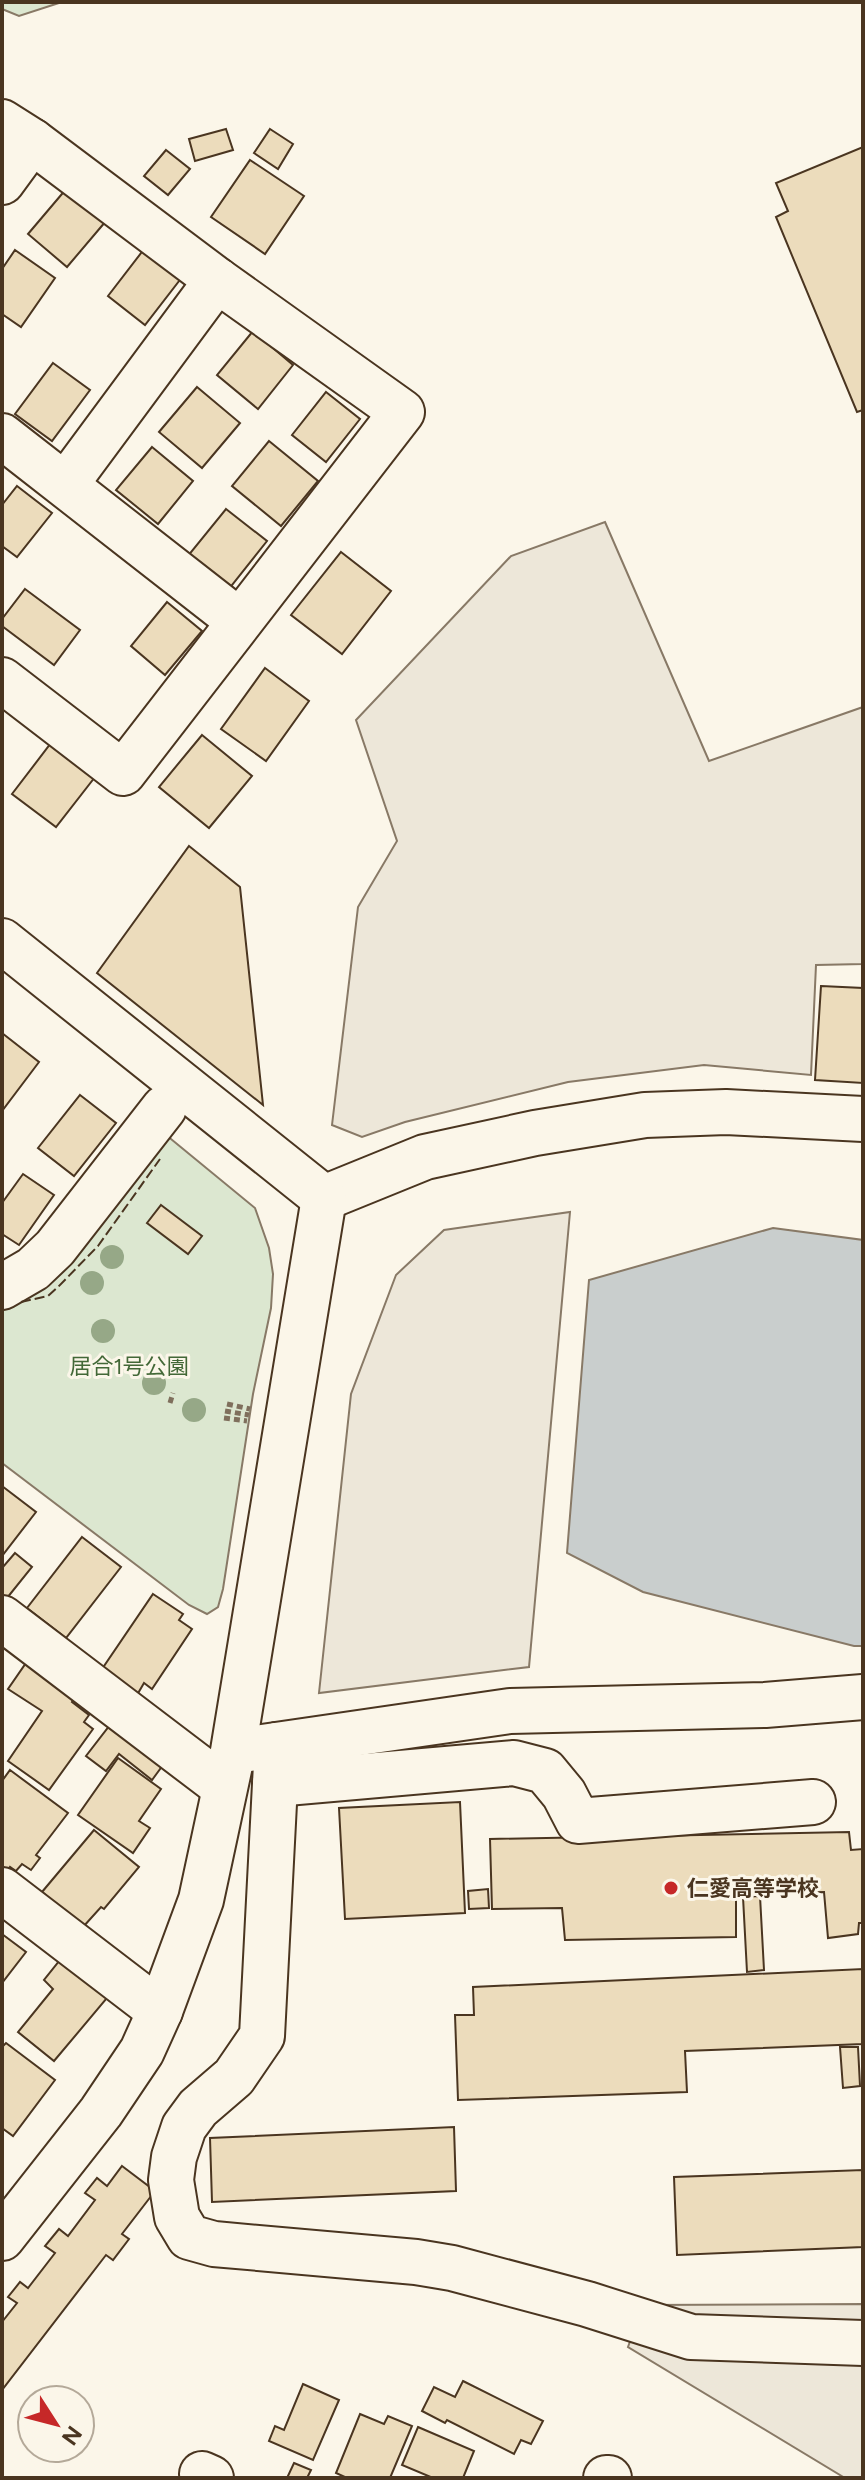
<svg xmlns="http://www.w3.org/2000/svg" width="865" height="2480" viewBox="0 0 865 2480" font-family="Figtree,'Noto Sans JP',sans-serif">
	<rect width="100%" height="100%" fill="#fbf6e9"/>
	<g fill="#dce7d0" stroke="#887966" stroke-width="2">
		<polygon points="2,2 62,2 19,16 2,9"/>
		<polygon points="160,1130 255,1208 269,1248 273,1274 271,1308 253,1394 223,1589 218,1607 207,1614 189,1605 2,1463 2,1294"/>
	</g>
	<g fill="#ede7d9" stroke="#887966" stroke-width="2">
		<polygon points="605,522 709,761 863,707 863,964 816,965 811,1075 704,1065 568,1082 405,1122 362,1137 332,1125 358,907 397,841 356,720 511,556"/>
		<polygon points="570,1212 529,1667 319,1693 351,1394 396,1275 444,1230"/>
		<polygon points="863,2304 863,2478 845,2478 628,2347 643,2305"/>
	</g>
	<polygon fill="#c9cecd" stroke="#887966" stroke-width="2" points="773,1228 863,1240 863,1646 854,1646 643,1592 567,1553 589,1280"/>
	<g fill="#ecdcbc" stroke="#4a3520" stroke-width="2">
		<polygon points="226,129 233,150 195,161 189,139"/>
		<polygon points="270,129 293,144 278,169 254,153"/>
		<polygon points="863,147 863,410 857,412 776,217 788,211 776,183"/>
		<polygon points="166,150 190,169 168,195 144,176"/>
		<polygon points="250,160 304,196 265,254 211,217"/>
		<polygon points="67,188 106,221 67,267 28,234"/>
		<polygon points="148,244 186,272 145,325 108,296"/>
		<polygon points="15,250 55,278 21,327 2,314 2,269"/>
		<polygon points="253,331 293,365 258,409 217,375"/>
		<polygon points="53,363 90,390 52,441 15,414"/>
		<polygon points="197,387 240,423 202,468 159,432"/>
		<polygon points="326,392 360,419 326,462 292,435"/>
		<polygon points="269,441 318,481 281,526 232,486"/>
		<polygon points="152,447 193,481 158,524 116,490"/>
		<polygon points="17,486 52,513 17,557 2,546 2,505"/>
		<polygon points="226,509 267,541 228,590 187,557"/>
		<polygon points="341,552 391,591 342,654 291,615"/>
		<polygon points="25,589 80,630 54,665 2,626 2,619"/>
		<polygon points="167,602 202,631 165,675 131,646"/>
		<polygon points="265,668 309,701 266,761 221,729"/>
		<polygon points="202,735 252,776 209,828 159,787"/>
		<polygon points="51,743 95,777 56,827 12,794"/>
		<polygon points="189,846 240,887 263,1105 97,973"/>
		<polygon points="821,986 863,988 863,1083 815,1080"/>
		<polygon points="2,1033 39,1062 2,1111"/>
		<polygon points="80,1095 116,1123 74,1176 38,1148"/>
		<polygon points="23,1174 54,1195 19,1245 2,1234 2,1203"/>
		<polygon points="161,1205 202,1236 188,1254 147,1223"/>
		<polygon points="2,1486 36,1512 2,1556"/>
		<polygon points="82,1537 121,1567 66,1638 27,1608"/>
		<polygon points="15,1553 32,1567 7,1598 2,1594 2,1568"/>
		<polygon points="153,1594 183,1614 179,1620 192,1629 152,1689 144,1683 137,1695 100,1672"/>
		<polygon points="26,1663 75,1697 72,1702 89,1715 84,1722 93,1729 49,1790 8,1761 42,1711 8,1689"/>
		<polygon points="110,1725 163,1765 152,1780 119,1754 106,1771 86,1756"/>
		<polygon points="118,1758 161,1789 139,1821 150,1828 133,1853 78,1815"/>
		<polygon points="10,1770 68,1813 36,1855 40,1858 31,1870 22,1864 16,1871 10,1867 8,1870 2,1866 2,1781"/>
		<polygon points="460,1802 465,1913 345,1919 339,1808"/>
		<polygon points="94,1830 139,1867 104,1909 101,1907 83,1927 42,1892"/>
		<polygon points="849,1832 851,1850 863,1849 863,1923 859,1923 858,1934 828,1938 824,1892 736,1894 736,1937 565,1940 562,1908 492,1909 490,1839"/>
		<polygon points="488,1889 489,1908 469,1909 468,1891"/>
		<polygon points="760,1896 764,1970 747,1972 743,1897"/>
		<polygon points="2,1934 26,1952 2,1983"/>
		<polygon points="60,1960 107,1998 54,2061 18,2032 53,1989 44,1980"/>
		<polygon points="863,1969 863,2044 685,2051 687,2092 458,2100 455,2015 474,2015 473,1987"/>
		<polygon points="6,2043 55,2080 13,2136 2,2128 2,2047"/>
		<polygon points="840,2047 858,2047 860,2086 843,2088"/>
		<polygon points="454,2127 456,2191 212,2202 210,2138"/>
		<polygon points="122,2166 155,2191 122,2234 129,2239 113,2260 106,2255 2,2390 2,2322 17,2303 8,2297 20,2282 28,2288 55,2253 45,2246 59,2229 68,2236 95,2200 85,2193 97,2178 107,2186"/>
		<polygon points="863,2170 863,2247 677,2255 674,2177"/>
		<polygon points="463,2381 543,2421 531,2444 521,2440 514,2454 447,2420 445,2423 422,2411 434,2387 455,2397"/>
		<polygon points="303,2384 339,2400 313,2460 269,2441 275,2426 284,2430"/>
		<polygon points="360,2414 384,2424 388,2416 412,2426 390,2478 347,2478 336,2473"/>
		<polygon points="418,2427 474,2451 463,2478 433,2478 402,2465"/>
		<polygon points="294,2463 311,2470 307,2478 287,2478"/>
	</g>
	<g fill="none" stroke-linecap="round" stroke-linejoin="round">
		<defs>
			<g id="minor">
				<polyline points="2,122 32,141 217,280 402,412 123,773 2,680"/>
				<polyline points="2,182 32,141"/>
				<polyline points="2,436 239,621"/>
				<polyline points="66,484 217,280"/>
				<polyline points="2,941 324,1198"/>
				<polyline points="324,1198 425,1157 535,1133 645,1115 726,1112 863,1119"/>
				<polyline points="2,1287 33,1269 55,1248 164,1108"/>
				<polyline points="2,1618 223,1786"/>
				<polyline points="277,1745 262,2036 234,2077 198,2108 184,2127 174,2157 171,2180 177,2217 189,2237 214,2244 416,2262 452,2268 587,2304 691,2337 863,2343"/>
				<polyline points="249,1749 510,1711 765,1705 863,1697"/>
				<polyline points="275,1784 514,1763 545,1771 564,1794 578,1821 813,1802"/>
				<polyline points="2,1890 160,2011"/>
				<polyline points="2,2238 101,2112 142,2051 160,2011 201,1900 233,1751 324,1198"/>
				<polyline points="202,2474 211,2478"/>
				<polyline points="606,2478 609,2478"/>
			</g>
		</defs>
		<use href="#minor" stroke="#4a3520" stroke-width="48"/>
		<g stroke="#7f6f5c" stroke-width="5" stroke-dasharray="6 4" stroke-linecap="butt">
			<polyline points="170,1403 173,1393"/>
			<polyline points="227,1404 250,1409"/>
			<polyline points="225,1411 249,1415"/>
			<polyline points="224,1418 247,1421"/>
		</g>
		<use href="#minor" stroke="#fbf6e9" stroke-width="44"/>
		<polyline stroke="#4a3520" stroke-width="2" stroke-dasharray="10 4" stroke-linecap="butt" points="21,1302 48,1296 58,1287 98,1246 160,1159"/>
	</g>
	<g fill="#96a887">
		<circle cx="112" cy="1257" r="12"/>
		<circle cx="92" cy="1283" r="12"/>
		<circle cx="103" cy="1331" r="12"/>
		<circle cx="154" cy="1383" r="12"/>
		<circle cx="194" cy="1410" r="12"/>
	</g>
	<circle fill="#c62828" stroke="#fbf6e9" stroke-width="3" cx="671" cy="1888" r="8"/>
	<g text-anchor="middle" stroke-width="6" stroke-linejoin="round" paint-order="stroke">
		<g font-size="22" fill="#436837" stroke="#fbf6e9">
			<text x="129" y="1374">居合1号公園</text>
		</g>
		<g font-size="22" font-weight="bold" fill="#4a3520" stroke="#fbf6e9" text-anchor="start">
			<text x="687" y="1896">仁愛高等学校</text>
		</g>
	</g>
	<rect width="865" height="2480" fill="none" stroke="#4a3520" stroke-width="8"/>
	<g transform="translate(56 2424) rotate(126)"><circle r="38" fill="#fbf6e9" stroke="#b4a999" stroke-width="2"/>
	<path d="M0-6L14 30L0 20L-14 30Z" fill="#c62828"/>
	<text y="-12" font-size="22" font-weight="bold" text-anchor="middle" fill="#4a3520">N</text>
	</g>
</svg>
